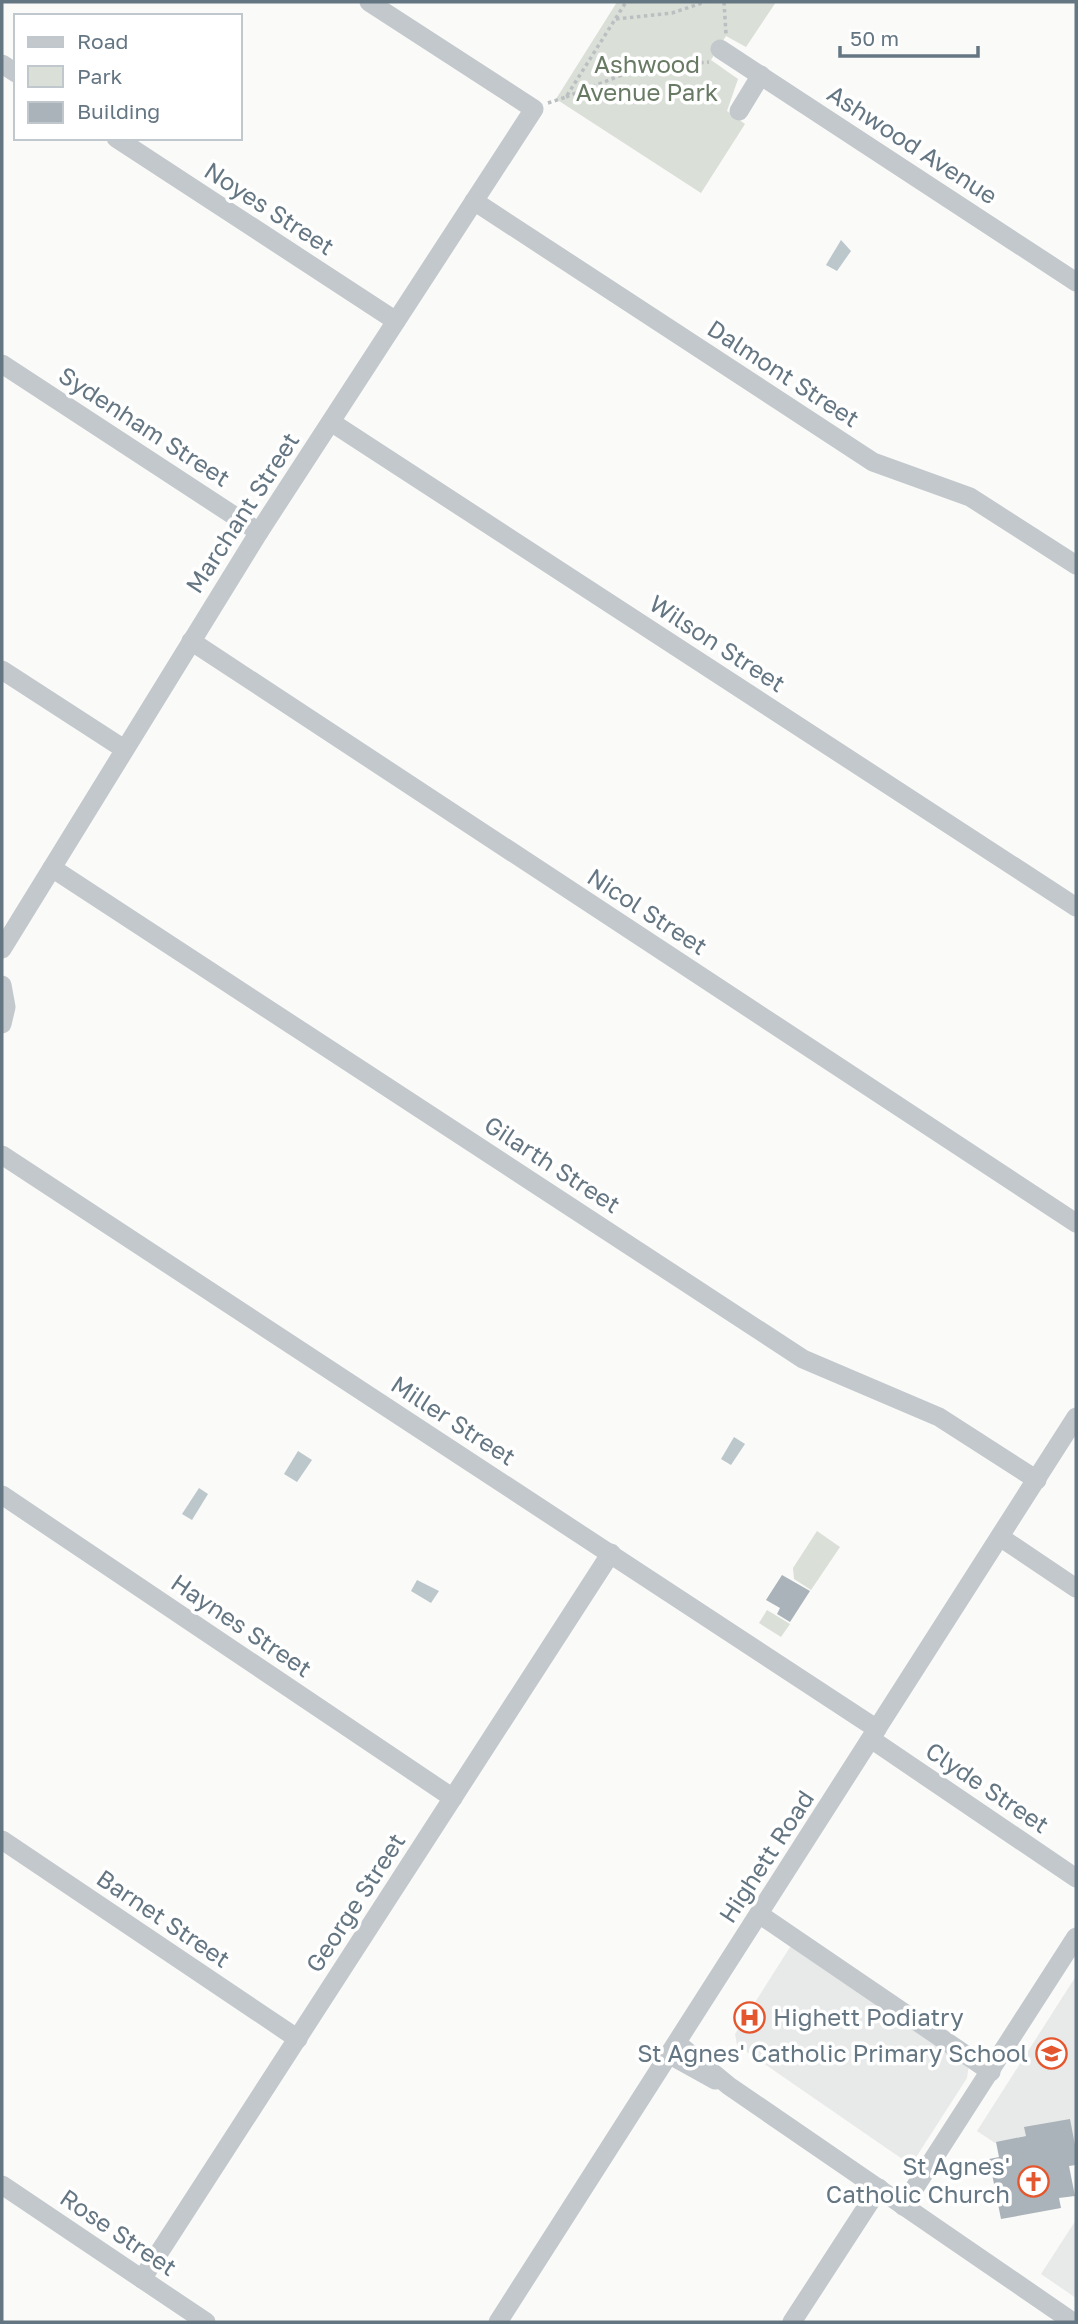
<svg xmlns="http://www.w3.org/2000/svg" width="1078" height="2324" viewBox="0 0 1078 2324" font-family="'Golos Text',sans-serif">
	<rect width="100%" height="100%" fill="#fafaf8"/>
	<g fill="#e8e9e9">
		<polygon points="792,1944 969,2064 967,2078 913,2162 908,2163 737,2045 735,2034"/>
		<polygon points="1076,1976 1076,2158 1038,2133 995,2143 977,2131"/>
		<polygon points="1076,2220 1076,2298 1041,2274"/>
	</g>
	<g fill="#dadfd7">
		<polygon points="617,2 776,2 746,47 726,36 711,60 738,79 727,111 745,124 701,193 556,99"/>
		<polygon points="817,1531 840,1547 811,1590 794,1579 793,1568"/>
		<polygon points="767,1610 790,1624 781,1637 759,1623"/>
	</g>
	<g fill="#bbc7cb">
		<polygon points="841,240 851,251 837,271 826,265"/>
		<polygon points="734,1437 745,1444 731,1465 721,1459"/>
		<polygon points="298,1451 312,1460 297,1482 284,1474"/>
		<polygon points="199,1488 208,1494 192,1520 182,1514"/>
		<polygon points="417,1580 439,1591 431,1603 411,1591"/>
	</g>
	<g fill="#aab3b9">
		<polygon points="782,1575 810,1591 790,1622 777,1614 780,1608 766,1600"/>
		<polygon points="1070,2119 1076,2150 1076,2165 1069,2166 1075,2196 1059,2198 1061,2208 1001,2219 989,2159 999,2157 996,2142 1026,2136 1024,2127"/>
	</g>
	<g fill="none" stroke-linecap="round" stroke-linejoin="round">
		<g stroke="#bbbfc2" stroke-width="3.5" stroke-dasharray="3.5 3.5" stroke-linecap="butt">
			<polyline points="724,2 726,34"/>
			<polyline points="616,19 672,13 705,2"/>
			<polyline points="566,97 642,67 709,62"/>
			<polyline points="548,103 566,97 626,2"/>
		</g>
		<g stroke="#c3c8cc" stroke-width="19">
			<polyline points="720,49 1076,282"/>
			<polyline points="2,64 16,73"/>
			<polyline points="739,111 761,75"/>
			<polyline points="116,138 396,321"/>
			<polyline points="474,201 873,462 970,497 1076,565"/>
			<polyline points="2,364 259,532"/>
			<polyline points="331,422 1076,907"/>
			<polyline points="191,641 1076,1223"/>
			<polyline points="2,670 124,749"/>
			<polyline points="52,868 803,1359 939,1417 1037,1480"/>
			<polyline points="2,949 259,532 534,109 369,2"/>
			<polyline points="2,985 6,1007 2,1024"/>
			<polyline points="2,1155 877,1729"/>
			<polyline points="2,1495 453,1798"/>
			<polyline points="1000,1537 1076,1588"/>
			<polyline points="871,1739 1076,1878"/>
			<polyline points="2,1840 298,2039"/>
			<polyline points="759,1914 991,2072"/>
			<polyline points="677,2043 729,2086 1073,2322"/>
			<polyline points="670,2055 715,2080"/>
			<polyline points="2,2185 206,2322"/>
			<polyline points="903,2206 1076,1937"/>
			<polyline points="142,2279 611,1553"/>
			<polyline points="498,2322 1076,1417"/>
			<polyline points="792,2322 879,2188"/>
		</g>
	</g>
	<defs>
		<symbol id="hospital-ring" viewBox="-11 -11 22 22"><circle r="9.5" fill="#fff" stroke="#e4572e" stroke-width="1.5"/><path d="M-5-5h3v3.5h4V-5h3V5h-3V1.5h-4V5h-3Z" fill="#e4572e"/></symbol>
		<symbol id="school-ring" viewBox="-11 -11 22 22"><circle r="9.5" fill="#fff" stroke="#e4572e" stroke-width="1.5"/><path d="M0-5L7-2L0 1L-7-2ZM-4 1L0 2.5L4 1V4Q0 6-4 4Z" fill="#e4572e"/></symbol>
		<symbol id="church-ring" viewBox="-11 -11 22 22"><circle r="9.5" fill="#fff" stroke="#e4572e" stroke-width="1.5"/><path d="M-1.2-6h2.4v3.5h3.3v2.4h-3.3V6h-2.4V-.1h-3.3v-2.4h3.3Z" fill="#e4572e"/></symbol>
	</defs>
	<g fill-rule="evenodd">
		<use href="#hospital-ring" x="732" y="2000" width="35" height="35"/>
		<use href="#school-ring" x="1034" y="2036" width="35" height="35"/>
		<use href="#church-ring" x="1016" y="2164" width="35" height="35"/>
	</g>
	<g text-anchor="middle" stroke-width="7" stroke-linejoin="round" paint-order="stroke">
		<g font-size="24" fill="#687a64" stroke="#fff">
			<text x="647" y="73">Ashwood<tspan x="647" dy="28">Avenue Park</tspan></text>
		</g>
		<g font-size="24" fill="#657683" stroke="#fff">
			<text transform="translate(912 145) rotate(33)" y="8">Ashwood Avenue</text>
			<text transform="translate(269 209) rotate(33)" y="8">Noyes Street</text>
			<text transform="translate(783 374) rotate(33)" y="8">Dalmont Street</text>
			<text transform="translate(144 427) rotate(33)" y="8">Sydenham Street</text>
			<text transform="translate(243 513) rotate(-57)" y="8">Marchant Street</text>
			<text transform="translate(717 644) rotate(33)" y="8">Wilson Street</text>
			<text transform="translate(647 912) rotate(33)" y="8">Nicol Street</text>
			<text transform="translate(552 1165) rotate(33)" y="8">Gilarth Street</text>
			<text transform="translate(453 1421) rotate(33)" y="8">Miller Street</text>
			<text transform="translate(241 1626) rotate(34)" y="8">Haynes Street</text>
			<text transform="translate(987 1788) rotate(34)" y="8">Clyde Street</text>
			<text transform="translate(767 1857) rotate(-57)" y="8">Highett Road</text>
			<text transform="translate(356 1903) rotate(-57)" y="8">George Street</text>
			<text transform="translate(163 1919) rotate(34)" y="8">Barnet Street</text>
			<text transform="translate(118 2233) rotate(34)" y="8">Rose Street</text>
		</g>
		<g font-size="24" fill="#657683" stroke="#fff" text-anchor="end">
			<text x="773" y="2026" text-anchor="start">Highett Podiatry</text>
			<text x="1028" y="2062">St Agnes' Catholic Primary School</text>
			<text x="1010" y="2175">St Agnes'<tspan x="1010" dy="28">Catholic Church</tspan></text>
		</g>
	</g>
	<rect width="1078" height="2324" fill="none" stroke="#657683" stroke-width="7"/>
	<rect x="14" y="14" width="228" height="126" fill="#ffffff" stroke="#c1c8cd" stroke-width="2"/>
	<rect x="28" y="37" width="35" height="10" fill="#c3c8cc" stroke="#c1c8cd" stroke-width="2"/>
	<text x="77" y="49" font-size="21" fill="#657683">Road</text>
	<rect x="28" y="66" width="35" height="21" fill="#dadfd7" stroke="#c1c8cd" stroke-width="2"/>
	<text x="77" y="84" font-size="21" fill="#657683">Park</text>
	<rect x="28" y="102" width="35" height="21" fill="#aab3b9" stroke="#c1c8cd" stroke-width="2"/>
	<text x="77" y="119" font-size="21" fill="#657683">Building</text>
	<path d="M840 46v10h138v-10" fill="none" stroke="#657683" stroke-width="3.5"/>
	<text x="850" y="46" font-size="21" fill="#657683" stroke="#ffffff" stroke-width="5" paint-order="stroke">50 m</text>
</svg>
